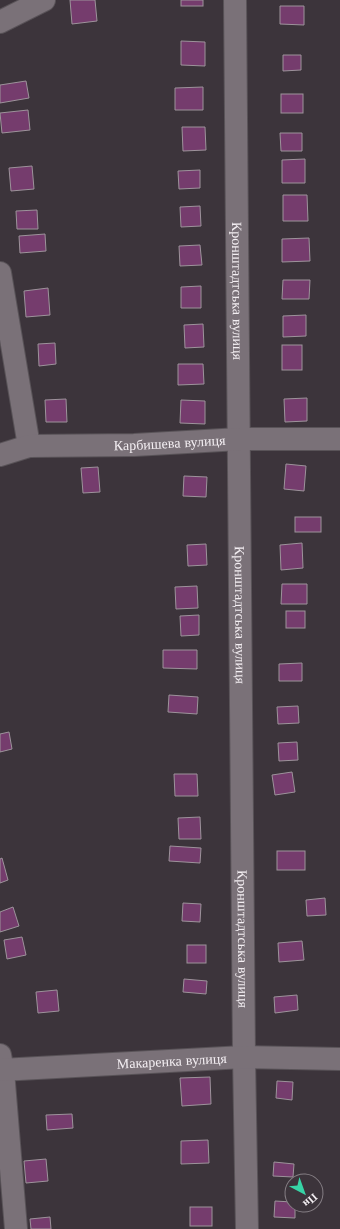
<svg xmlns="http://www.w3.org/2000/svg" width="340" height="1229" viewBox="0 0 340 1229" font-family="'Libre Baskerville',serif">
	<rect width="100%" height="100%" fill="#3c343b"/>
	<g fill="#753c6d" stroke="#9d939b">
		<polygon points="70,0 95,0 97,21 72,24"/>
		<rect x="181" y="0" width="22" height="6"/>
		<polygon points="280,6 304,6 304,25 280,24"/>
		<polygon points="181,41 205,42 205,66 181,65"/>
		<polygon points="283,55 301,55 301,70 283,71"/>
		<polygon points="26,81 29,98 0,103 0,85"/>
		<polygon points="203,87 203,110 175,110 175,88"/>
		<rect x="281" y="94" width="22" height="19"/>
		<polygon points="28,110 30,130 2,133 0,113"/>
		<polygon points="182,127 205,127 206,150 183,151"/>
		<polygon points="280,133 302,133 302,151 281,151"/>
		<polygon points="305,159 305,183 282,183 282,160"/>
		<polygon points="32,166 34,189 11,191 9,168"/>
		<polygon points="200,170 200,188 179,189 178,171"/>
		<polygon points="283,195 307,195 308,221 283,221"/>
		<polygon points="200,206 201,226 181,227 180,207"/>
		<polygon points="37,210 38,229 17,229 16,211"/>
		<polygon points="45,234 46,251 20,253 19,236"/>
		<polygon points="309,238 310,261 282,262 282,239"/>
		<polygon points="200,245 202,265 180,266 179,246"/>
		<polygon points="283,280 310,280 309,299 282,299"/>
		<polygon points="201,286 201,308 181,308 181,287"/>
		<polygon points="48,288 50,315 26,317 24,291"/>
		<polygon points="306,315 306,336 283,337 283,316"/>
		<polygon points="203,324 204,347 185,348 184,325"/>
		<polygon points="55,343 56,364 39,366 38,344"/>
		<rect x="282" y="345" width="20" height="25"/>
		<polygon points="178,364 203,364 204,384 178,385"/>
		<polygon points="307,398 307,421 285,422 284,399"/>
		<polygon points="66,399 67,422 46,422 45,400"/>
		<polygon points="181,400 205,401 205,424 180,423"/>
		<polygon points="286,464 306,466 304,491 284,489"/>
		<polygon points="98,467 100,492 83,493 81,468"/>
		<polygon points="184,476 207,477 206,497 183,496"/>
		<rect x="295" y="517" width="26" height="15"/>
		<polygon points="302,543 303,568 281,570 280,545"/>
		<polygon points="206,544 207,565 188,566 187,545"/>
		<polygon points="282,584 307,584 307,604 281,604"/>
		<polygon points="197,586 198,608 176,609 175,587"/>
		<rect x="286" y="611" width="19" height="17"/>
		<polygon points="199,615 199,635 181,636 180,616"/>
		<polygon points="163,650 197,650 197,669 163,668"/>
		<polygon points="302,663 302,681 279,681 279,664"/>
		<polygon points="169,695 198,697 197,714 168,712"/>
		<polygon points="298,706 299,723 278,724 277,707"/>
		<polygon points="9,732 12,749 0,752 0,734"/>
		<polygon points="297,742 298,760 279,761 278,743"/>
		<polygon points="292,772 295,792 275,795 272,775"/>
		<polygon points="174,774 197,774 198,796 175,796"/>
		<polygon points="200,817 201,839 179,839 178,818"/>
		<polygon points="170,846 201,848 200,863 169,861"/>
		<rect x="277" y="851" width="28" height="19"/>
		<polygon points="2,858 8,880 0,883 0,859"/>
		<polygon points="325,898 326,915 307,916 306,900"/>
		<polygon points="183,903 201,904 200,922 182,921"/>
		<polygon points="13,907 19,926 0,932 0,912"/>
		<polygon points="22,937 26,955 7,959 4,940"/>
		<polygon points="302,941 304,960 279,962 278,943"/>
		<rect x="187" y="945" width="19" height="18"/>
		<polygon points="184,979 207,981 206,994 183,992"/>
		<polygon points="57,990 59,1011 38,1013 36,992"/>
		<polygon points="297,995 298,1010 275,1013 274,997"/>
		<polygon points="210,1077 211,1104 182,1106 180,1078"/>
		<polygon points="277,1081 293,1082 292,1100 276,1098"/>
		<polygon points="72,1114 73,1128 47,1130 46,1115"/>
		<polygon points="208,1140 209,1163 181,1164 181,1141"/>
		<polygon points="46,1159 48,1181 26,1183 24,1161"/>
		<polygon points="274,1162 294,1164 293,1177 273,1176"/>
		<polygon points="275,1201 292,1202 292,1205 295,1205 295,1218 274,1217"/>
		<rect x="190" y="1207" width="22" height="19"/>
		<polygon points="50,1217 51,1229 31,1229 30,1219"/>
	</g>
	<g fill="none" stroke-linecap="round" stroke-linejoin="round">
		<defs>
			<g id="minor">
				<path id="s1" d="M235,0L244,1057L247,1229"/>
				<polyline points="0,22 44,0"/>
				<polyline points="0,273 29,446"/>
				<path id="s2" d="M0,455L29,446L134,445L240,439H340"/>
				<polyline points="0,1055 3,1071 16,1229"/>
				<path id="s3" d="M0,1070L244,1057L340,1059"/>
			</g>
		</defs>
		<use href="#minor" stroke="#595358" stroke-width="24"/>
		<use href="#minor" stroke="#7a7178" stroke-width="22"/>
	</g>
	<g text-anchor="middle" stroke-width="3.5" stroke-linejoin="round" paint-order="stroke">
		<g font-size="14" fill="#f3eef2" stroke="#3c343b">
			<text dy="5" stroke="none"><textPath href="#s1" startOffset="291">Кронштадтська вулиця</textPath></text>
			<text dy="5" stroke="none"><textPath href="#s2" startOffset="171">Карбишева вулиця</textPath></text>
			<text dy="5" stroke="none"><textPath href="#s1" startOffset="615">Кронштадтська вулиця</textPath></text>
			<text dy="5" stroke="none"><textPath href="#s1" startOffset="939">Кронштадтська вулиця</textPath></text>
			<text dy="5" stroke="none"><textPath href="#s3" startOffset="172">Макаренка вулиця</textPath></text>
		</g>
	</g>
	<g transform="translate(304 1193) rotate(139)"><circle r="19" fill="#3c343b" stroke="#857e84"/>
	<path d="M0-3L7 15L0 10L-7 15Z" fill="#37d4a6"/>
	<text y="-6" font-size="11" font-weight="bold" text-anchor="middle" fill="#f3eef2">Пн</text>
	</g>
</svg>
